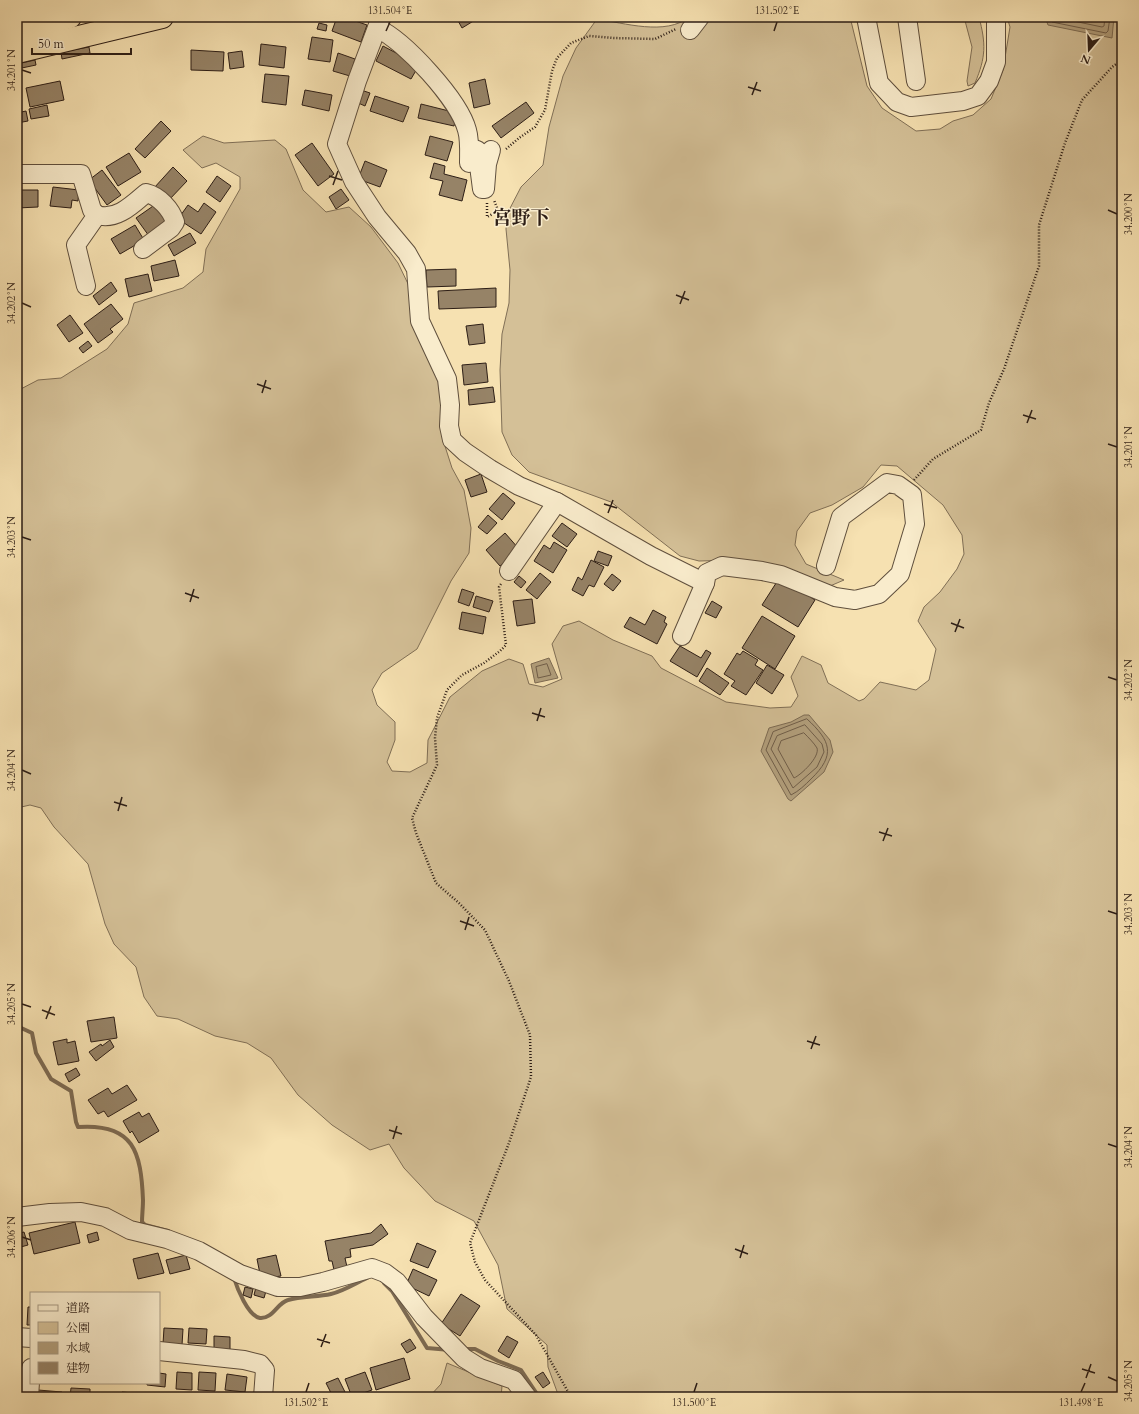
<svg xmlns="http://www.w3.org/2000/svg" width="1139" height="1414" viewBox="0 0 1139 1414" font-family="Cardo,'Noto Serif JP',serif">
	<rect width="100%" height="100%" fill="#f6e1b1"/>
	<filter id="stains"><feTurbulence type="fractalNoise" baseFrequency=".005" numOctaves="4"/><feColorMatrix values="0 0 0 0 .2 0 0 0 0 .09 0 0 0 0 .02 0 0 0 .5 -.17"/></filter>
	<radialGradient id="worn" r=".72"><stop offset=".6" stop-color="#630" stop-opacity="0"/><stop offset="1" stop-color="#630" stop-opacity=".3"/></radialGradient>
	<g fill="#d4c097" stroke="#806f56">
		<path d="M689,17H850L867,86L882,108L916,131L940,129L953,121L973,115L991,99L1003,70L1010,27L1007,17H1122V1397H559L548,1367L547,1345L507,1309L498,1265L474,1221L435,1201L404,1168L389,1144L370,1150L332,1125L298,1095L271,1058L247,1043L215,1036L178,1019L157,1016L144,997L136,967L114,944L105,924L88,864L54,827L41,808L30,805L17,808L18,454L17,391L38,380L61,378L107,349L128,324L134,303L183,288L203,272L206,249L240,189V177L216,163L202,168L183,150L203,136L224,143L275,140L286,149L303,190L326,212L349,207L371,227L398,263L410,288L414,328L440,385L443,440L452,468L464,490L471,528L469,553L451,581L417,649L382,673L372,690L377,705L395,722V740L387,762L392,771L410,772L427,763L428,740L450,697L482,671L509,659L523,664L529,684L543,687L562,679L552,644L563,626L579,621L613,640L652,656L661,668L726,702L770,708L791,707L798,696L791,677L802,656L821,665L828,683L859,701L864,699L880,682L916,690L929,680L936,649L918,621L924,607L940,592L957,569L964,554L962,535L943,505L897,466L881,465L863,487L832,505L810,513L797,531L795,545L806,564L844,580L830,586L772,564L740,560L699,561L680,556L611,502L529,472L512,455L502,432L500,370L502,334L509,303L510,270L506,229L507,214L521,187L543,165L549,127L563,76L576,48L597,19C624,23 666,36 689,17Z"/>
		<path d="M964,17H979C986,44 986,57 975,83L968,86L967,81L972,47Z"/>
		<polygon points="447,1363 502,1386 501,1397 429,1397 441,1384"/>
	</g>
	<g fill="#b29f7c" stroke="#7d6b53">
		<polygon points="1045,17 1114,17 1112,38 1048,25"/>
		<polygon points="549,658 558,678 535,683 531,664"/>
		<polygon points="804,715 809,715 830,740 833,752 824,772 791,801 788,799 761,751 769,728 791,722"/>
	</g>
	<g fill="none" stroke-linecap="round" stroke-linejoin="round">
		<g stroke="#705e49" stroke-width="1">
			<polyline points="1049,17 1052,22 1106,33 1108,31 1110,17"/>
			<polyline points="1054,17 1102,27 1104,26 1105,17"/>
			<polygon points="547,664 551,675 538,678 536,667"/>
			<path d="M807,719C831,741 836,755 811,779C805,785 799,791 791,795L766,750L773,732Z"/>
			<polygon points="805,725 822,744 824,752 817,767 793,788 771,749 777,736"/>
			<path d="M804,733C808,737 814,743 817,748C820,757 801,775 794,778L778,749L781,741Z"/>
		</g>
		<g stroke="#7d6b53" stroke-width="4">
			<path d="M17,1026L32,1033L36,1053L51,1079L71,1091L76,1122L78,1127C134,1123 141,1152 143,1200C143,1208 142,1215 142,1222L145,1225L168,1231"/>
			<path d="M234,1278C237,1288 248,1316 260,1318C273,1319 277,1303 288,1300C301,1296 317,1297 331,1294C344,1291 356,1283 367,1278"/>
			<polyline points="384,1283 392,1291 427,1348 450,1350"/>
			<polyline points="464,1349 475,1349 498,1361 521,1370 539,1397"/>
		</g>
	</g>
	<g fill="#968367" stroke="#2d1e16">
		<polygon points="337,17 344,17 367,25 361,42 332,31"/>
		<polygon points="456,17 480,17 462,28"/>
		<polygon points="319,23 327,25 326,31 317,29"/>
		<polygon points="312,37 333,40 330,62 308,59"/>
		<polygon points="261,44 286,47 284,68 259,65"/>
		<polygon points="383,46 413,62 418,67 411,79 376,61"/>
		<polygon points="89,47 90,53 62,59 61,52"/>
		<polygon points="191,50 224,52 223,71 191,70"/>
		<polygon points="242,51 244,67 230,69 228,53"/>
		<polygon points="338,53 355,59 350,76 333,71"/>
		<polygon points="35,60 36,65 17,69 17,64"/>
		<polygon points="265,74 289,76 286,105 262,102"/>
		<polygon points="485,79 490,104 474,108 469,83"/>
		<polygon points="60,81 64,100 30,107 26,88"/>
		<polygon points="305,90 332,95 329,111 302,105"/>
		<polygon points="361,90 370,93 365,106 356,102"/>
		<polygon points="375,96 409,107 403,122 370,111"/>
		<polygon points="526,102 534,113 501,138 492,126"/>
		<polygon points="421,104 457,113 454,126 418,118"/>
		<polygon points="47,105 49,116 31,119 29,109"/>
		<polygon points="26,111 28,121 17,123 17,113"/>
		<polygon points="161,121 171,131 145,158 135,149"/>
		<polygon points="430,136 453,142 447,161 425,155"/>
		<polygon points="312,143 334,174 318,186 295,155"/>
		<polygon points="129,153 141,172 118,186 106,167"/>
		<polygon points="365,161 387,170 380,187 358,179"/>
		<polygon points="434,163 445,166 444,174 467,180 462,201 439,195 443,181 430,178"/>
		<polygon points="173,167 187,181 168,201 154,188"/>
		<polygon points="102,170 121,195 107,205 89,180"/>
		<polygon points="217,176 231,186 220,202 206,192"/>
		<polygon points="53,187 79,190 78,201 72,200 71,208 50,206"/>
		<polygon points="341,189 349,200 336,209 329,197"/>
		<polygon points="17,190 38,190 38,207 17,208"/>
		<polygon points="204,203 216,212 201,234 178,219 188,205 198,212"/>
		<polygon points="156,204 169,223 149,236 136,218"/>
		<polygon points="135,225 144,240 120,254 111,239"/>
		<polygon points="190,233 196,243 174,256 168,245"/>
		<polygon points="175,260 179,276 154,281 151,266"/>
		<polygon points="456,269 456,286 427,287 426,270"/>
		<polygon points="148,274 152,291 129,297 125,279"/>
		<polygon points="111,282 117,291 99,305 93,296"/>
		<polygon points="496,288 496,307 439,309 438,291"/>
		<polygon points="111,304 123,319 110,329 113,332 98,343 84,324"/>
		<polygon points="70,315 83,333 69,342 57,325"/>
		<polygon points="483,324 485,343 469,345 466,326"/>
		<polygon points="88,341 92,346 83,353 79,348"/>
		<polygon points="486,363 488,382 464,385 462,365"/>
		<polygon points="493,387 495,402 469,405 468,390"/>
		<polygon points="481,474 487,492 471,497 465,480"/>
		<polygon points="503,493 515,503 502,520 489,509"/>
		<polygon points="488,515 497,523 487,534 478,527"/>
		<polygon points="562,523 577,534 567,547 552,536"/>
		<polygon points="505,533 519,549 500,566 486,550"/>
		<polygon points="554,542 567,550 553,573 534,561 544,545 550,549"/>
		<polygon points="598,551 612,556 608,566 594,561"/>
		<polygon points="591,560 604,567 594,587 589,585 583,596 572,590 578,577 582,580"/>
		<polygon points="540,573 551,582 537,599 526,590"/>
		<polygon points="612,574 621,581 613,591 604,584"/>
		<polygon points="519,576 526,582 521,588 514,582"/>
		<polygon points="780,577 815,600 798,627 762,605"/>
		<polygon points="462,589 474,593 469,606 458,602"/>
		<polygon points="476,596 493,601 489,612 473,607"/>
		<polygon points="532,599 535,623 517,626 513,601"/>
		<polygon points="712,601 722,607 716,618 705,613"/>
		<polygon points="653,610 666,617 664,622 667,624 657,644 624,627 630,617 645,625"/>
		<polygon points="462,612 486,617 483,634 459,629"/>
		<polygon points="762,616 795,636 775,669 742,648"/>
		<polygon points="680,646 701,658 706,650 711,653 697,677 670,661"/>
		<polygon points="743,651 758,660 755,665 763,670 746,695 731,686 735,681 724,674 737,653 740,655"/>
		<polygon points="767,665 784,675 772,694 756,683"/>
		<polygon points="707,668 729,683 720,695 699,681"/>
		<polygon points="114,1017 117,1038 91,1042 87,1021"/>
		<polygon points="67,1039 67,1043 75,1041 79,1061 58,1065 53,1042"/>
		<polygon points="110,1040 114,1047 96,1061 89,1052 101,1044 102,1046"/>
		<polygon points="76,1068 80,1075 69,1082 65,1074"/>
		<polygon points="127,1085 137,1100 108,1117 104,1111 98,1114 88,1100 108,1088 112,1094"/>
		<polygon points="139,1112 142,1117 149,1113 159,1131 139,1143 132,1131 130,1133 123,1121"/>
		<polygon points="75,1222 80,1243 34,1254 29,1233"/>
		<polygon points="381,1224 388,1234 373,1245 350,1249 351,1257 345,1258 347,1267 334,1270 332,1261 329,1261 325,1241 371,1233"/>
		<polygon points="24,1232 28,1245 17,1248 17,1234"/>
		<polygon points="97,1232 99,1240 89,1243 87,1235"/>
		<polygon points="417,1243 436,1251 428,1268 410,1261"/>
		<polygon points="158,1253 164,1273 138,1279 133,1259"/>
		<polygon points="186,1255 190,1269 170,1274 166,1260"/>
		<polygon points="276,1255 281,1276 261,1279 257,1259"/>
		<polygon points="413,1269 437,1280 429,1296 406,1285"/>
		<polygon points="245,1287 253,1289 251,1298 243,1295"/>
		<polygon points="256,1287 266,1291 264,1298 254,1295"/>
		<polygon points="461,1294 480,1306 460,1336 441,1324"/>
		<polygon points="28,1307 31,1307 31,1325 27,1325"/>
		<polygon points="164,1328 183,1329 182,1345 163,1344"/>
		<polygon points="189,1328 207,1329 206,1344 188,1343"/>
		<polygon points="214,1336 230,1337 230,1352 214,1351"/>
		<polygon points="507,1336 518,1342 509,1358 498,1351"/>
		<polygon points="410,1339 416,1348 407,1353 401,1344"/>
		<polygon points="404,1358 410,1379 376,1390 370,1368"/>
		<polygon points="177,1372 192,1373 192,1390 176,1389"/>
		<polygon points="199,1372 216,1373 215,1391 198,1390"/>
		<polygon points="365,1372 372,1390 352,1397 345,1379"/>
		<polygon points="543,1372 550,1383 543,1388 535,1377"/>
		<polygon points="159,1373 166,1374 165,1387 147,1385 147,1383 159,1383"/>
		<polygon points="227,1374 247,1377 245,1392 225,1390"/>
		<polygon points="338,1378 346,1394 339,1397 333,1397 326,1383"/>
		<polygon points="71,1388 90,1389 90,1397 70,1397"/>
		<polygon points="38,1390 62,1392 62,1397 37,1397"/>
		<polygon points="122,1392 145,1394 145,1397 122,1397"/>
		<polygon points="99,1393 115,1394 115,1397 99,1397"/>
	</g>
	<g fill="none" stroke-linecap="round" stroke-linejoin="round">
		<defs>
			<g id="minor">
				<polyline points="381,17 357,81 337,144 354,182 377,217 407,253 416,269 420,321 447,379 450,405 449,426 452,440 465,452 490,469 519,486 557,502 509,571"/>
				<polyline points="866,17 879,83 897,102 911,107 963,101 978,96 989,81 996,62 996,17"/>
				<polyline points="907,17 916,81"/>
				<path d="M377,28C405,41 459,100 467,130C470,140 469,153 469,163"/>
				<polyline points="690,30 700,17"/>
				<polyline points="474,149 477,150 482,189 485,189 487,164 491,150"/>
				<polyline points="17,174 81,174 92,210 97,215 76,245 86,286"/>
				<path d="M97,215C116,221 132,205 146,193C159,196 171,209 175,222L171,228L143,249"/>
				<polyline points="557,502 651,556 705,583 682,636"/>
				<polyline points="705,583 707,573 722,566 762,571 781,575 835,597 855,600 879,594 900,574 915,524 912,495 898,485 887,483 841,517 826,566"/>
				<polyline points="17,1217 50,1213 81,1212 105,1217 130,1230 167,1239 199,1251 240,1274 278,1287 300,1287 323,1282 372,1268 385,1273 397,1282 424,1317 464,1358 480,1368 514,1380 527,1397"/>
				<polyline points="17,1337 31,1338"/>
				<polyline points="159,1351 244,1360 260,1364 265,1370 263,1397"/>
				<polyline points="29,1397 31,1368"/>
			</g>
			<g id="highway">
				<polyline points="17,31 70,17"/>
				<polyline points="17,52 162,17"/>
			</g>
		</defs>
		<use href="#minor" stroke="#5f4f3d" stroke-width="20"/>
		<use href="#highway" stroke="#2d1e16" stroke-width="24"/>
		<g stroke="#2d1e16" stroke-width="2.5" stroke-dasharray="1 2" stroke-linecap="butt">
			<polyline points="506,149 519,138 535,127 545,110 552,71 557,58 571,43 589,36 614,38 655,39 676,29"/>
			<polyline points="487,203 487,217 498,211 494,200"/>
			<polyline points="914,480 933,459 981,430 989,403 1004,369 1039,266 1039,225 1065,143 1082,100 1112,67 1122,60"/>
			<polyline points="501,584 499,587 506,645 500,651 484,663 462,675 447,690 437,718 435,738 437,765 412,818 416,833 436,883 460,904 485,930 509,981 530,1035 531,1077 509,1143 470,1243 475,1262 485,1280 536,1335 571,1397"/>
		</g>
		<use href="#minor" stroke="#f9eccc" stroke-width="18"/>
		<use href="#highway" stroke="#f6e1b1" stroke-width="22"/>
	</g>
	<path fill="none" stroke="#2d1e16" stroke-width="1.5" d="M386,31L390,22M774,31L777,22M22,70L31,73M748,87L761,91M752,95L757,82M329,176L342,180M333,185L338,171M1108,210L1117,214M676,295L689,300M22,303L31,307M680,304L685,291M257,384L271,389M262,393L266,380M1023,415L1036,419M1027,423L1032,410M1108,444L1117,447M604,504L617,508M608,513L613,500M22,537L31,540M185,593L199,598M190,602L194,589M951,623L964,628M955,632L960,619M1108,677L1117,680M532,713L545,717M537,721L541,708M22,770L31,774M114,802L127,806M118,811L122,797M879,832L892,836M883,841L888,828M1108,911L1117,914M460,921L474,926M465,930L469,917M22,1004L31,1007M42,1010L55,1015M46,1019L51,1006M807,1041L820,1045M811,1049L816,1036M389,1130L402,1134M393,1139L397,1126M1108,1144L1117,1147M22,1237L31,1240M735,1249L748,1254M740,1258L744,1245M317,1339L330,1343M321,1347L326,1334M1082,1369L1095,1373M1108,1377L1117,1381M1086,1378L1091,1364M306,1392L309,1383M694,1392L697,1383M1081,1392L1085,1383"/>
	<g text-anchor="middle" stroke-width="3" stroke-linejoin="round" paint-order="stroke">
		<g font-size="19" font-weight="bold" fill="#2d1e16" stroke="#f9eccc">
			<text x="521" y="224">宮野下</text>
		</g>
	</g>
	<rect width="1139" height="1414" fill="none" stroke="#f6e1b1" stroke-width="44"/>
	<rect x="30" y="1292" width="130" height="92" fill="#f9eccc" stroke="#a79a83"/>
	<rect x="38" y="1305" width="20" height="6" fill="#f9eccc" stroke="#a79a83"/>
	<text x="66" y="1312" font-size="12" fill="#2d1e16">道路</text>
	<rect x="38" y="1322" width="20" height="12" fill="#d4c097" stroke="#a79a83"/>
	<text x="66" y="1332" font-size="12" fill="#2d1e16">公園</text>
	<rect x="38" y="1342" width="20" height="12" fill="#b29f7c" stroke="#a79a83"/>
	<text x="66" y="1352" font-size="12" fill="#2d1e16">水域</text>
	<rect x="38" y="1362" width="20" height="12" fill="#968367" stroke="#a79a83"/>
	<text x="66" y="1372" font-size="12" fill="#2d1e16">建物</text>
	<g transform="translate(1089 50) rotate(199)" stroke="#f9eccc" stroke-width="3" paint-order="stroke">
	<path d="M0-3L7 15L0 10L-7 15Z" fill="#2d1e16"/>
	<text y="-6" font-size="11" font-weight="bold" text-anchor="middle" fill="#2d1e16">N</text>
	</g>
	<path d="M32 48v6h99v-6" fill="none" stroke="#2d1e16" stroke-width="2"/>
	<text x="38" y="48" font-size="12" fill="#2d1e16" stroke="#f9eccc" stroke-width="3" paint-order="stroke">50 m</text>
	<rect x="22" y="22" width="1095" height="1370" fill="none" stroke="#2d1e16" stroke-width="1.5"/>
	<g font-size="10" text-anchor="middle" fill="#2d1e16">
		<text x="390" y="14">131.504°E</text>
		<text x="777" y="14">131.502°E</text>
		<text transform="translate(11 70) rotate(-90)" y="4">34.201°N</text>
		<text transform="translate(1128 214) rotate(-90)" y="4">34.200°N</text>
		<text transform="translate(11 303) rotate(-90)" y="4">34.202°N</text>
		<text transform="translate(1128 447) rotate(-90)" y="4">34.201°N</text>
		<text transform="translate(11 537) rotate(-90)" y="4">34.203°N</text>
		<text transform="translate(1128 680) rotate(-90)" y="4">34.202°N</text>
		<text transform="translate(11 770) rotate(-90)" y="4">34.204°N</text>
		<text transform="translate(1128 914) rotate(-90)" y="4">34.203°N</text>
		<text transform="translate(11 1004) rotate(-90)" y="4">34.205°N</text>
		<text transform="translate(1128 1147) rotate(-90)" y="4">34.204°N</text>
		<text transform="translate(11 1237) rotate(-90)" y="4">34.206°N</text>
		<text transform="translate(1128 1381) rotate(-90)" y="4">34.205°N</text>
		<text x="306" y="1406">131.502°E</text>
		<text x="694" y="1406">131.500°E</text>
		<text x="1081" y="1406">131.498°E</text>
	</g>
	<rect width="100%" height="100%" filter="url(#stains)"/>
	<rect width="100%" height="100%" fill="url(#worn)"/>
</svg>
